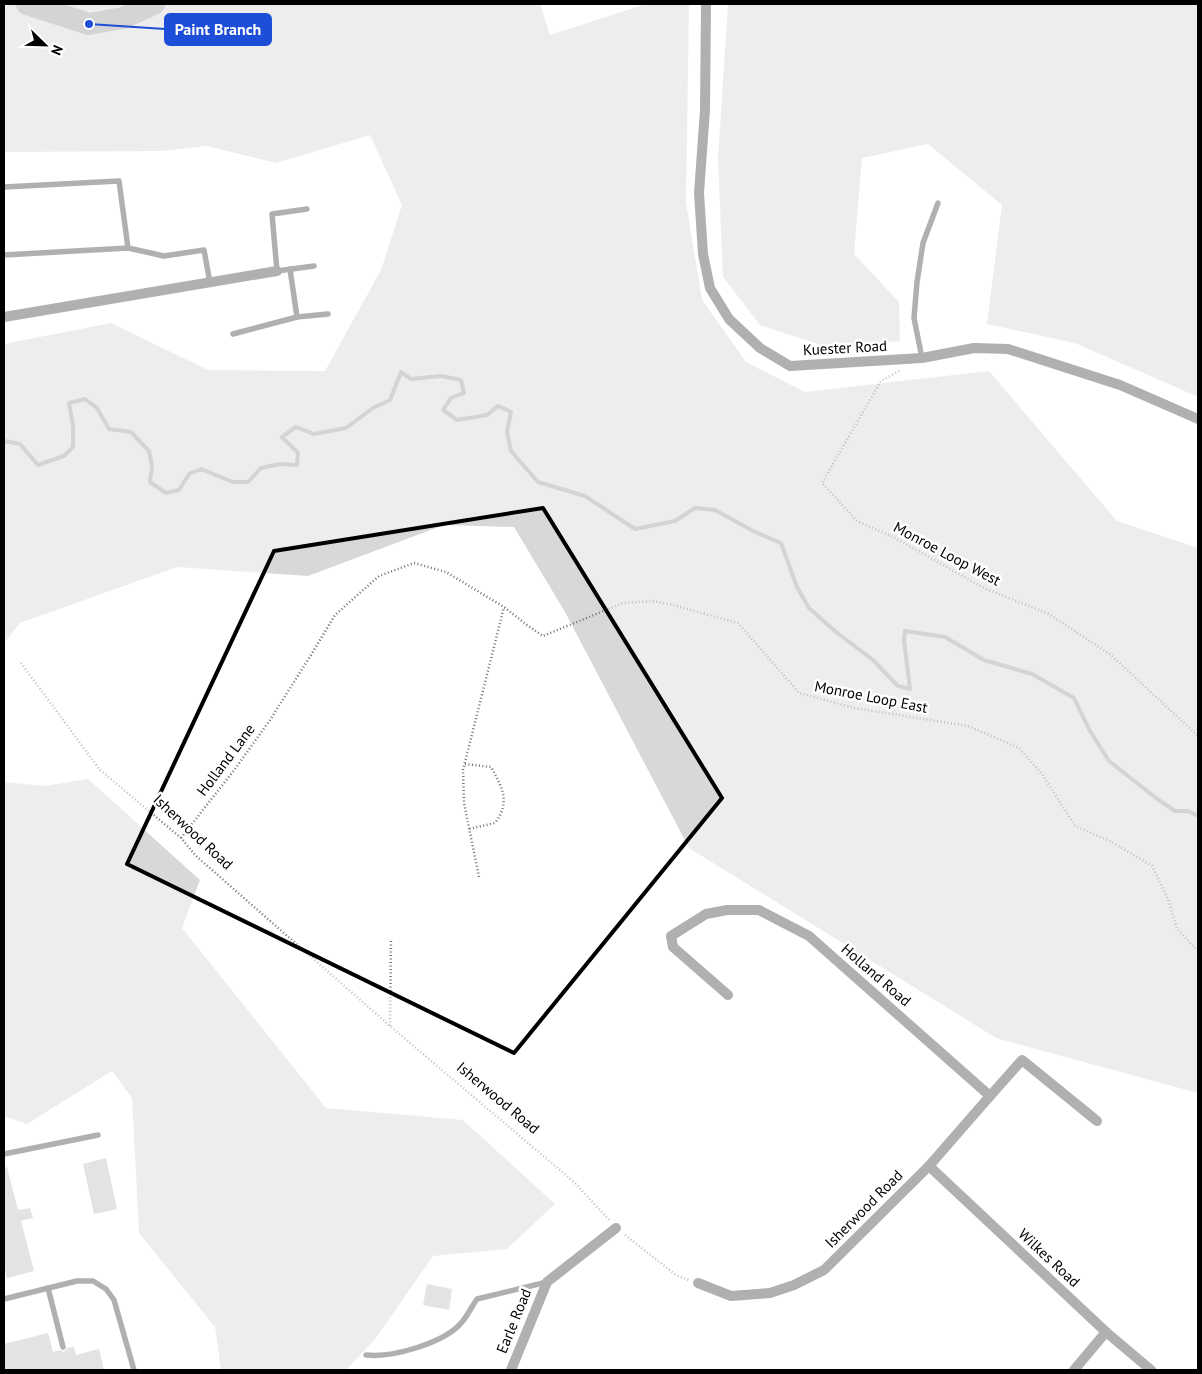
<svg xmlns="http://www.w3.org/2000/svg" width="1202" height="1374" viewBox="0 0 1202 1374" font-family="'PT Sans',sans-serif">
	<rect width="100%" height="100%" fill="#fff"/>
	<g fill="#d8d8d8">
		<polygon points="4,4 540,4 550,35 646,4 689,4 686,202 702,300 746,362 805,392 989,371 1117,521 1198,548 1198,1093 996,1038 689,848 565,612 514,527 444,525 308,576 177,567 20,623 4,643 4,344 111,323 208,370 325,371 381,270 402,205 370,135 276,163 207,146 161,151 4,152"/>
		<polygon points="728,4 1198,4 1198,397 1075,343 987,324 1002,205 928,144 862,158 854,254 899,302 900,341 827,347 760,325 723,277 718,158"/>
		<polygon points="88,779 200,880 182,928 326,1108 463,1120 555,1204 507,1249 433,1256 376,1338 346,1370 221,1370 215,1327 139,1233 132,1098 112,1071 27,1124 4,1116 4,782 45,786"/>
	</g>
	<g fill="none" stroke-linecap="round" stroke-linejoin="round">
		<polyline stroke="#9f9f9f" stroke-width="4" points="4,441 20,444 38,465 64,456 73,447 73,426 69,403 85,399 97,408 109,429 131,432 149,451 152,466 150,482 166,493 179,490 189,474 201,469 233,482 248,482 261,468 280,464 297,465 298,453 282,437 296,427 314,434 346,428 373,408 390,400 401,372 411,379 441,376 461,380 464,393 451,398 443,410 457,420 487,415 498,406 511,412 507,432 511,451 538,482 585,496 635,529 675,521 695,508 715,510 753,531 781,543 797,587 809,608 836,632 873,660 898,686 910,689 904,640 905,631 945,637 984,660 1032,674 1074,698 1090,731 1109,761 1156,798 1175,811 1188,811 1198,816"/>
		<polyline stroke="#9f9f9f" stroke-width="22" points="27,4 89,24 123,18 154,4"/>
	</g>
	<g fill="#c0c0c0">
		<polygon points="106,1158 117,1209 94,1214 83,1164"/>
		<polygon points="7,1167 18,1210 30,1208 33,1218 21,1221 34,1271 7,1278 4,1267 4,1168"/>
		<polygon points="427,1284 452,1289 449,1310 423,1305"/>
		<polygon points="48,1333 53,1352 60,1350 64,1352 67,1348 74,1347 76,1355 99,1349 104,1370 4,1370 4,1344"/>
	</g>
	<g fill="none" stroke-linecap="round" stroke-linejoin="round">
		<g stroke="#737373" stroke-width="2.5" stroke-dasharray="1 2.5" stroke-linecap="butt">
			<polyline points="899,371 881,381 822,483 857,521 895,538 986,589 1049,614 1111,655 1198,736"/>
			<polyline points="21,663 100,770 181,838 196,856 390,1026 574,1182 610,1221"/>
			<path d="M465,764L491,767C502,787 511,802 495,823L469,829"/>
			<polyline points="181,838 235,769 270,720 311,655 335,615 379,576 414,563 446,572 504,607 527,625 543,636 623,603 653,601 673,605 738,623 799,693 854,708 968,726 1019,748 1042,774 1075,826 1110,841 1152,866 1168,899 1177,929 1198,951"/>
			<polyline points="479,877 464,803 463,770 504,607"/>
			<polyline points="390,1026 391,939"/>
			<polyline points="625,1235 676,1275 689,1280"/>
		</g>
		<g stroke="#515151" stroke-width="5.5">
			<polyline points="4,187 119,181 128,248"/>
			<polyline points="307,209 272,214 277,271 314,266"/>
			<polyline points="4,255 128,248 164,256 204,250 210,283"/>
			<polyline points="290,269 297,317"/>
			<polyline points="233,334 297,317 328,314"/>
			<polyline points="922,358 914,318 917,282 923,243 938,203"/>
			<polyline points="4,1154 98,1135"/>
			<polyline points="48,1288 63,1347"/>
			<polyline points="4,1299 77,1281 93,1281 106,1289 114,1300 134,1370"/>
			<path d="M366,1355C392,1358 445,1343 462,1322C468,1315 472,1306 477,1299L547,1282"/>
		</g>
		<g stroke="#515151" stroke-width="10">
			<polyline points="706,4 705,110 699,193 703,254 710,288 729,319 760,348 790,366 922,358 974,348 1008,349 1120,385 1198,419"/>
			<polyline points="4,317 277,271"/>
			<polyline points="728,995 673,947 671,936 706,914 727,910 759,910 809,936 990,1096 1022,1060 1097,1121"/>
			<polyline points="929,1166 1106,1332 1151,1370"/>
			<polyline points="698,1283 731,1296 770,1293 794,1285 824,1270 929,1166 990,1096"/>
			<polyline points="511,1370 547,1282 616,1228"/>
			<polyline points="1074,1370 1106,1332"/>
		</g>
	</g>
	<path d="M0 0H1202V1374H0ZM543,508L722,798L514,1053L127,864L274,551Z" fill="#fff" fill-opacity=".55" fill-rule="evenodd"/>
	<path fill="none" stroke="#000" stroke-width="4" stroke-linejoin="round" d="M543,508L722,798L514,1053L127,864L274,551Z"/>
	<g text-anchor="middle" stroke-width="5" stroke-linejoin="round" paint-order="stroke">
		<g font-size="15" fill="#000" stroke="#fff">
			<text transform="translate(845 348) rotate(-3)" y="5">Kuester Road</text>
			<text transform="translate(947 554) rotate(28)" y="5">Monroe Loop West</text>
			<text transform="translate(871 697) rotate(11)" y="5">Monroe Loop East</text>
			<text transform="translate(226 760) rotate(-53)" y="5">Holland Lane</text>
			<text transform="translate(193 832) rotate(43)" y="5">Isherwood Road</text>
			<text transform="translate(876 975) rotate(41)" y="5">Holland Road</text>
			<text transform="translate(498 1098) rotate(40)" y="5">Isherwood Road</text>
			<text transform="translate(864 1209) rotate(-45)" y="5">Isherwood Road</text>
			<text transform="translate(1049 1258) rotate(43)" y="5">Wilkes Road</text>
			<text transform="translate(514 1321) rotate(-68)" y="5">Earle Road</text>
		</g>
	</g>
	<path fill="none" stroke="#1d4ed8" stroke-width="2" d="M89 24L165 29"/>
	<circle fill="#1d4ed8" stroke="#fff" stroke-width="2" cx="89" cy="24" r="5"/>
	<rect fill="#1d4ed8" stroke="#1d4ed8" stroke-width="2" x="165" y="14" width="106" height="31" rx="5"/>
	<g font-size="16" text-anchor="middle" font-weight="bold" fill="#fff">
		<text x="218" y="35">Paint Branch</text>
	</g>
	<rect width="1202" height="1374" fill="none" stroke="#000000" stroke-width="10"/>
	<g transform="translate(45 45) rotate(113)" stroke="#ffffff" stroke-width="4" paint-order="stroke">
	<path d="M0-4L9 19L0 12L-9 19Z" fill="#000000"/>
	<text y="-8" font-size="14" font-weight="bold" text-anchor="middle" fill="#000000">N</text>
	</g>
</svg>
